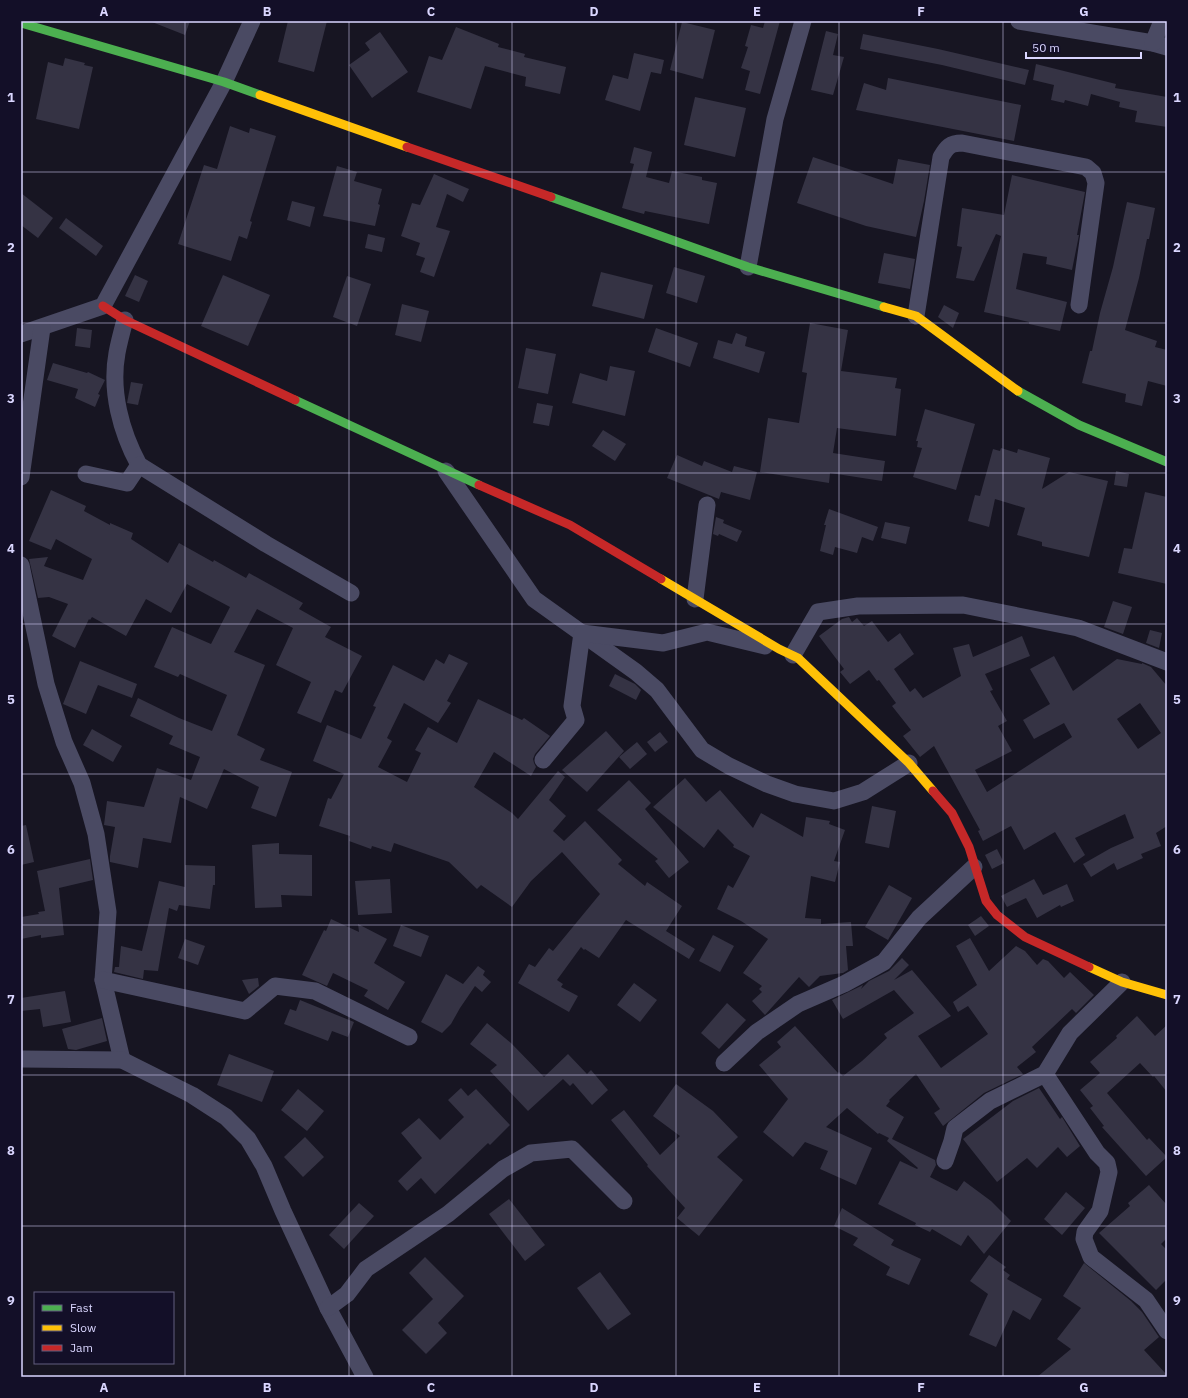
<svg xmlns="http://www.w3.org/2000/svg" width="1188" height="1398" viewBox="0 0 1188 1398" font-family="'IBM Plex Sans',sans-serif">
	<rect width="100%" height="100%" fill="#171522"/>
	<g fill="#353344" fill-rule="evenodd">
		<polygon points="152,21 190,21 185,35 152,22"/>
		<polygon points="288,21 327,21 314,72 278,62"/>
		<polygon points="765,21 780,21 760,94 745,90 750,71 741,68 748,47 745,46 751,25 763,28"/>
		<polygon points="682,22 715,30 703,79 670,70"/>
		<polygon points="456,27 499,44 498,47 525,54 524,57 566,67 560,94 525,86 526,77 485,66 471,109 417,92 429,56 442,60"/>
		<polygon points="826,31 838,34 833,55 844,57 833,95 811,90"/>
		<polygon points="380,32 408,72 372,98 349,65 370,50 365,43"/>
		<polygon points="863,34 938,49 1029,70 1025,85 942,65 860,49"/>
		<polygon points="634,53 664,60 661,74 651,72 640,111 605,100 613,75 628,79"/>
		<polygon points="65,58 85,63 84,65 93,67 79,129 36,119 48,62 63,66"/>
		<polygon points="1036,64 1116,84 1115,88 1167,97 1167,127 1135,122 1137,111 1119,107 1120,102 1091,94 1088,106 1065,100 1064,103 1051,100 1054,85 1033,80"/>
		<polygon points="888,78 1021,105 1014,141 856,110 864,83 886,90"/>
		<polygon points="695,97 746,108 735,157 684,145"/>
		<polygon points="230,126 249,133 250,128 276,136 250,221 252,222 247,239 239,236 231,261 178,244 204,165 217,169"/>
		<polygon points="634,147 652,152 646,177 669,183 672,171 702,177 702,180 717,183 709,224 645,211 644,214 622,208 634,164 630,163"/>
		<polygon points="813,157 893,184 898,159 930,165 924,201 916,237 866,226 797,203"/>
		<polygon points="337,166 357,172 354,181 382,189 378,204 380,205 375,226 323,216"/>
		<polygon points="434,174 469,189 463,202 447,194 436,227 450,231 434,277 420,272 425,258 416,255 420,243 401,236 412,203 420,205"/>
		<polygon points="1012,175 1085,192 1077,235 1079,235 1072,270 1046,264 1047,257 1023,253 1016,289 1067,302 1060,331 1029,324 1029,322 984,312 1001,236 996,234 974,281 956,278 962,247 957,246 962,208 1004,215"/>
		<polygon points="21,193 53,218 38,238 21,225"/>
		<polygon points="292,201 315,207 310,227 287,220"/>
		<polygon points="1127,202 1155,208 1149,239 1147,239 1139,278 1125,330 1157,341 1155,347 1167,350 1167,386 1148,381 1142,406 1125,402 1126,394 1082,383 1090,351 1092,351 1100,313 1113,267"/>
		<polygon points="66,218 103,246 96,256 59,228"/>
		<polygon points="368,234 385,238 382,252 365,248"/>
		<polygon points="884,253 915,259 910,289 878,283"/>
		<polygon points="674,267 705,276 697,303 666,293"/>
		<polygon points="601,272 653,285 644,319 592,306"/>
		<polygon points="135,275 148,281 139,302 125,296"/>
		<polygon points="223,275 270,295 248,346 201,326"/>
		<polygon points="347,276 371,284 357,326 333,317"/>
		<polygon points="402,304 429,311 421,342 395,335"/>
		<polygon points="944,305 959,313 953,328 938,317"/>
		<polygon points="810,323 848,330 841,371 897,378 895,388 901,389 896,436 837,428 833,453 885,461 882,481 830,473 829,483 760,472 768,418 799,423 807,373 802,372"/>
		<polygon points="77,328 92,330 90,348 75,346"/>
		<polygon points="656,328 698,343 690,367 648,352"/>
		<polygon points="736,333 747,337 745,346 765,352 759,373 713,358 718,340 732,344"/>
		<polygon points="526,348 556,354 548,394 518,388"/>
		<polygon points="53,363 87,373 88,372 105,380 98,394 100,395 95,407 75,398 78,389 47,380"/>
		<polygon points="610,366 635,371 625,416 572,403 580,373 607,381"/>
		<polygon points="131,382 143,384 138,405 127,403"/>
		<polygon points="537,403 553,406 549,426 533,423"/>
		<polygon points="925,409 975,424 956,490 913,477 922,448 917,447 918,441 916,441"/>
		<polygon points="603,430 626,444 615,461 592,446"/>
		<polygon points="1001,448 1017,453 1018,449 1050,458 1042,489 1069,472 1108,481 1089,557 1042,546 1042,542 1017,535 1025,508 995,499 989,527 968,521 975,495 980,496 993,449 1000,451"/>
		<polygon points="677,455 702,466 704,461 732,472 734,466 757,472 750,500 721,492 719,499 667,478"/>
		<polygon points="1116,471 1129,474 1127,487 1114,485"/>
		<polygon points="51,490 86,506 84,511 110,525 110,523 133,533 131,539 168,563 179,543 213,562 214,560 246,578 249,573 303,603 299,609 331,627 325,637 362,656 342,693 335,690 321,723 297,713 311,682 276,665 293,628 257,609 234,652 265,665 237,735 265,749 260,760 292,772 276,817 251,808 259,787 224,769 207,809 180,797 171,843 143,838 138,868 110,862 110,856 115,827 104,825 107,801 144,807 157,768 191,780 200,757 169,744 173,736 130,716 138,698 179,718 212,731 227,695 180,674 178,677 154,667 172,627 211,644 230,607 187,584 171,613 146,599 126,636 92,617 90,620 89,619 75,648 52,636 68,604 49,597 38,598 29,559 48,557 44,566 83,580 92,559 56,539 51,550 29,541"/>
		<polygon points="1145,492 1167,497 1167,584 1118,573 1124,548 1132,549"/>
		<polygon points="829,509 878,527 873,541 862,537 857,553 835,547 833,555 820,551 826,525 824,525"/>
		<polygon points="716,517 724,520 723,523 742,531 737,542 719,534 718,536 713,534"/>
		<polygon points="885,522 910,527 906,544 881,538"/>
		<polygon points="1113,601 1132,607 1123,634 1104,627"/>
		<path d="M849,617L852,622L857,618L864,626L872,621L888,642L900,633L914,654L894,669L910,692L915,688L923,698L961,676L953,648L969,644L973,657L1022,636L1030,656L985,674L993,690L990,691L1007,721L998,726L1012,751L975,770L987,792L1072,737L1064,723L1034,739L1023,720L1050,704L1030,669L1054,656L1073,691L1117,659L1142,664V663L1151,667L1167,686V826L1156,833L1161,846L1141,854L1143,858L1117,870L1114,863L1091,877L1083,864L1111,848L1134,838L1125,814L1075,838L1085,855L1074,863L1055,832L1024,850L1011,826L983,841L978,831L980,830L934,746L920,757L903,736L911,730L892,706L896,703L879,680L877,681L869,670L850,684L840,672L844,669L819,636L842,619ZM1140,703L1161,733L1138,749L1117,719Z"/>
		<polygon points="1150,630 1162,633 1159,648 1146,643"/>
		<polygon points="449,654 468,663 447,701 451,703 438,723 404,703 387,738 392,741 378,767 407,782 421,753 415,750 428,727 457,743 478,699 522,720 524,718 550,736 535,754 533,759 534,763 536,767 531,776 494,752 474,787 512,813 518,819 558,771 565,777 549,800 566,816 553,831 564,841 585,821 622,860 618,864 645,886 647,882 682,906 666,931 695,949 689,959 626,920 599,958 585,949 584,950 581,947 557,980 563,984 561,987 578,996 569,1012 518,983 529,964 535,967 549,948 553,951 600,894 562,852 531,881 512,907 481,885 477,889 449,862 394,843 391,852 372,846 371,849 349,841 350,836 319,826 328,798 331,799 344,774 313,761 327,725 361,739 376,707 373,706 393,665 424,681 436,659 444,664"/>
		<polygon points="80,661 137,684 132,698 98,685 86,714 63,704"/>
		<polygon points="615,674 635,684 641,690 636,700 609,686"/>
		<polygon points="92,729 122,746 113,762 83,745"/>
		<polygon points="606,731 624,751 587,792 562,770"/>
		<polygon points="660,732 668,742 655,752 647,742"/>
		<polygon points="637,742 647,754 630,769 619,757"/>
		<polygon points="685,778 706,802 720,790 753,828 761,813 803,837 806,817 830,821 829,824 845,830 834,861 840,862 835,882 811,876 805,918 821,919 821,924 851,922 853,946 846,946 848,970 843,973 820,976 809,987 799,977 765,1015 752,1001 762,992 759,989 762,986 743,973 768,939 741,921 717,909 728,885 733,888 750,856 733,847 734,845 718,829 704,848 653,807"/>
		<polygon points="629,780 651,803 645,809 689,862 669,878 655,861 658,859 597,810"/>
		<polygon points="872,806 896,811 889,848 865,843"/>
		<polygon points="26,825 34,862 21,865 21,826"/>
		<polygon points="279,843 279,854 312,855 312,896 281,895 282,907 255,908 252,845"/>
		<polygon points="997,849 1004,863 992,869 985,855"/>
		<polygon points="90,859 93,880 59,888 64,935 41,938 41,935 21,939 21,917 39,914 38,912 45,911 37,871"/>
		<polygon points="185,865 215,866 215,885 213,885 210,909 179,905 177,911 169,908 158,971 144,970 143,979 114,972 115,967 119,967 121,946 142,951 159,881 185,887"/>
		<polygon points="390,879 392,913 358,915 355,881"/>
		<polygon points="1034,879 1043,895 1067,884 1074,901 1061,907 1060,905 1037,918 1026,898 1007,907 1001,896"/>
		<polygon points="889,885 912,898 888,940 865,927"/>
		<polygon points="981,916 989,926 975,936 968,925"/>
		<polygon points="331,919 359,932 358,924 387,939 374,963 405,982 388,1010 364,996 368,990 333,973 327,986 302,975 324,930 326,931"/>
		<polygon points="401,925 429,936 421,957 393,946"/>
		<polygon points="713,935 734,946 720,972 699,961"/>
		<polygon points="970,938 989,971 1016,946 1025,951 1037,965 1043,959 1048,961 1064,978 1070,972 1094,995 1076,1013 1072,1009 1032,1047 1036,1052 1017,1067 1023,1074 984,1093 943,1126 934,1113 940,1109 916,1074 889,1100 890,1101 886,1106 904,1117 892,1139 935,1160 936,1165 930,1177 957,1191 964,1181 991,1201 1011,1221 984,1254 968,1235 961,1246 932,1229 930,1232 915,1225 916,1223 878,1204 900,1161 917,1169 918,1168 887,1141 889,1138 879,1133 878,1134 847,1108 826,1127 872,1148 856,1185 820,1169 828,1151 805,1142 793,1157 763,1132 788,1099 759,1065 781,1047 777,1042 795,1026 838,1073 839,1072 843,1076 862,1061 887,1038 884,1034 914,1013 894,990 843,1019 832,1000 863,985 861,989 869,981 889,971 902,958 909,965 894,980 912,970 951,1016 918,1036 941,1068 988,1034 968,1006 958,1012 953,1002 977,985 956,946"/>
		<polygon points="185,939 205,946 198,965 178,958"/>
		<polygon points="478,966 485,971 483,975 491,982 482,992 475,986 460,1008 451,1024 442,1033 421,1022 446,974 463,984"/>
		<polygon points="258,978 259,986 249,994 242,980"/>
		<polygon points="634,983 657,1000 640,1022 617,1005"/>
		<polygon points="65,991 71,1022 43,1027 40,1009 21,1011 21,998"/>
		<polygon points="300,1000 354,1022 348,1037 332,1031 328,1041 284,1024 290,1009 296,1011"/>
		<polygon points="727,1003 746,1020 719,1049 701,1033"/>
		<polygon points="1137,1016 1155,1036 1167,1025 1167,1092 1154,1076 1153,1077 1140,1063 1107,1093 1147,1140 1149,1138 1167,1157 1146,1176 1102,1127 1104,1126 1090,1108 1093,1106 1080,1090 1100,1073 1090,1062 1117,1038 1116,1036"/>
		<polygon points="102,1018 107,1041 76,1050 68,1049 62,1029"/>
		<polygon points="487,1023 511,1043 544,1077 568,1054 587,1074 591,1070 608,1090 592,1105 573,1083 570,1086 563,1079 528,1111 490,1071 497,1065 470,1044"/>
		<polygon points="229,1054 274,1071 262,1102 217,1085"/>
		<polygon points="676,1084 713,1111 738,1137 717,1157 743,1180 699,1236 677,1218 685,1208 647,1166 648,1165 611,1120 624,1110 660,1155 680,1136 653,1116"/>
		<polygon points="461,1088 468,1096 476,1089 510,1125 490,1145 488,1143 435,1194 421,1178 407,1191 398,1181 422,1158 401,1133 419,1118 440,1140 464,1117 448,1100"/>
		<polygon points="1039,1088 1060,1119 1062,1117 1080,1146 1067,1157 1058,1147 1037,1168 1027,1158 997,1182 963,1139 1013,1101"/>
		<polygon points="298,1089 324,1111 307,1131 281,1110"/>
		<polygon points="305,1137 324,1157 303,1177 284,1157"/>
		<polygon points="1149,1185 1167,1205 1167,1238 1161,1244 1167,1250 1167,1279 1156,1290 1099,1233 1130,1206 1128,1203"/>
		<polygon points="1066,1192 1085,1208 1062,1235 1044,1219"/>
		<polygon points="509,1199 545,1245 525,1261 489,1214"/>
		<polygon points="359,1203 374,1216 344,1249 329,1235"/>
		<polygon points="842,1208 894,1240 891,1245 921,1259 909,1285 886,1275 890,1267 853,1245 858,1238 834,1226"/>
		<polygon points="989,1255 1006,1267 1003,1270 1010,1275 1007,1279 1042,1299 1030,1320 1013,1310 996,1347 969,1335 988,1294 970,1281"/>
		<polygon points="425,1257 464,1296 438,1323 447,1333 426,1354 402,1330 433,1299 409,1273"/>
		<polygon points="1084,1263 1131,1301 1142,1312 1159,1337 1144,1350 1167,1375 1167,1377 1037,1377 1071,1349 1057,1339 1081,1308 1063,1296"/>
		<polygon points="600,1272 631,1314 608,1330 577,1288"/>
	</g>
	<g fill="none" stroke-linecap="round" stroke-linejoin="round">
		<g stroke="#4a4a63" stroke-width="17">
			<polyline points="1019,21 1153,43 1167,47"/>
			<polyline points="1153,43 1162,21"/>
			<polyline points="748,267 775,119 803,21"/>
			<path d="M916,316L941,157C947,147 950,143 962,143L1086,167L1093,173L1096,183L1079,305"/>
			<path d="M125,320C122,331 119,342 117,353C110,391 121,432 139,465L266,544L351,593"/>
			<polyline points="21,334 103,306 224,82 252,21"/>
			<polyline points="446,471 534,599 636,672 657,690 702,750 729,766 767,784 795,794 834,801 863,792 909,763"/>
			<polyline points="86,474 127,483 139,465"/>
			<polyline points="21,477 42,328"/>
			<polyline points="21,565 46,684 64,742 82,783 96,834 108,912 103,980 122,1060"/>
			<polyline points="695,599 707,505"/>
			<polyline points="793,655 818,612 858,606 963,605 1078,628 1167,662"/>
			<polyline points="543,760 576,720 572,706 582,633 663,643 707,632 765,646"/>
			<polyline points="103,980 245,1011 275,986 315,991 409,1037"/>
			<polyline points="21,1059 122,1060 192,1095 226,1117 248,1139 264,1166 283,1211 328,1308 365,1377"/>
			<polyline points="724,1063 757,1032 798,1004 844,984 884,962 919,918 974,867"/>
			<polyline points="1045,1074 1097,1153 1107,1163 1109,1172 1100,1211 1085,1232 1084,1239 1091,1257 1146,1300 1167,1331"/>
			<polyline points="945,1161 952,1141 955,1128 990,1101 1045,1074 1070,1033 1122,982"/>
			<polyline points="328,1308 347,1294 366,1269 448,1214 503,1169 531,1153 572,1149 624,1201"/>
		</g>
		<g stroke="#4caf50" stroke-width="9">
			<polyline points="21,23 224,82 260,95"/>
			<polyline points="551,197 748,267 884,307"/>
			<polyline points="1018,391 1079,425 1167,462"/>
			<polyline points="295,400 479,485"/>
		</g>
		<g stroke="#ffc107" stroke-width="9">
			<polyline points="260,95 407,147"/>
			<polyline points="884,307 916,316 1018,391"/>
			<polyline points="661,579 779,649 798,658 909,763 933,791"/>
			<polyline points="1089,967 1122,982 1167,995"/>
		</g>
		<g stroke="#c62828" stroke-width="9">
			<polyline points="407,147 551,197"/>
			<polyline points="103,306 125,320 295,400"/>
			<polyline points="479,485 570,525 661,579"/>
			<polyline points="933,791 952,813 969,847 986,901 997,915 1025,937 1089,967"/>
		</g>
	</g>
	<path fill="none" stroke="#dad6ff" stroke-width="1" stroke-opacity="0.55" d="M185,21V1377M349,21V1377M512,21V1377M676,21V1377M839,21V1377M1003,21V1377M21,172H1167M21,323H1167M21,473H1167M21,624H1167M21,774H1167M21,925H1167M21,1075H1167M21,1226H1167"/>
	<rect width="1188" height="1398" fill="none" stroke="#130f28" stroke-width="44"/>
	<rect x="34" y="1292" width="140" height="72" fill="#130f28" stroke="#635f7e"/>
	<rect x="42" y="1305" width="20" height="6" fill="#4caf50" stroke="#635f7e"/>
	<text x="70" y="1312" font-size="12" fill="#dad6ff">Fast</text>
	<rect x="42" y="1325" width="20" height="6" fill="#ffc107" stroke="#635f7e"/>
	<text x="70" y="1332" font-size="12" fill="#dad6ff">Slow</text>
	<rect x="42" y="1345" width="20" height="6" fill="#c62828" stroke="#635f7e"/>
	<text x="70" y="1352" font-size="12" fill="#dad6ff">Jam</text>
	<path d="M1026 52v6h115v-6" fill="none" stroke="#dad6ff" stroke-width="2"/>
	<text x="1032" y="52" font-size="12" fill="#dad6ff" stroke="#130f28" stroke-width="3" paint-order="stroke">50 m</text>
	<rect x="22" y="22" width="1144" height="1354" fill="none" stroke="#dad6ff" stroke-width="1.5"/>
	<g font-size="13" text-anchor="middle" font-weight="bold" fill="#dad6ff">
		<text x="104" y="16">A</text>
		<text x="267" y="16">B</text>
		<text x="431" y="16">C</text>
		<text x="594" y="16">D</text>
		<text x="757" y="16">E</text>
		<text x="921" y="16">F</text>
		<text x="1084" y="16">G</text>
		<text x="11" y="102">1</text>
		<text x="1177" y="102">1</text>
		<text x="11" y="252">2</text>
		<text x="1177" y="252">2</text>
		<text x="11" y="403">3</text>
		<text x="1177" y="403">3</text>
		<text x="11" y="553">4</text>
		<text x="1177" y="553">4</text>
		<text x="11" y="704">5</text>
		<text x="1177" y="704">5</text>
		<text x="11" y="854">6</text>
		<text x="1177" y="854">6</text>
		<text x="11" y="1004">7</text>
		<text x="1177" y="1004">7</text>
		<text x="11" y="1155">8</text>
		<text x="1177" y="1155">8</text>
		<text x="11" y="1305">9</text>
		<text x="1177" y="1305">9</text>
		<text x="104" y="1392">A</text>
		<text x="267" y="1392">B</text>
		<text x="431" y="1392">C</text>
		<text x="594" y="1392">D</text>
		<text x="757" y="1392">E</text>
		<text x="921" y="1392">F</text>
		<text x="1084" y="1392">G</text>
	</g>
</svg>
